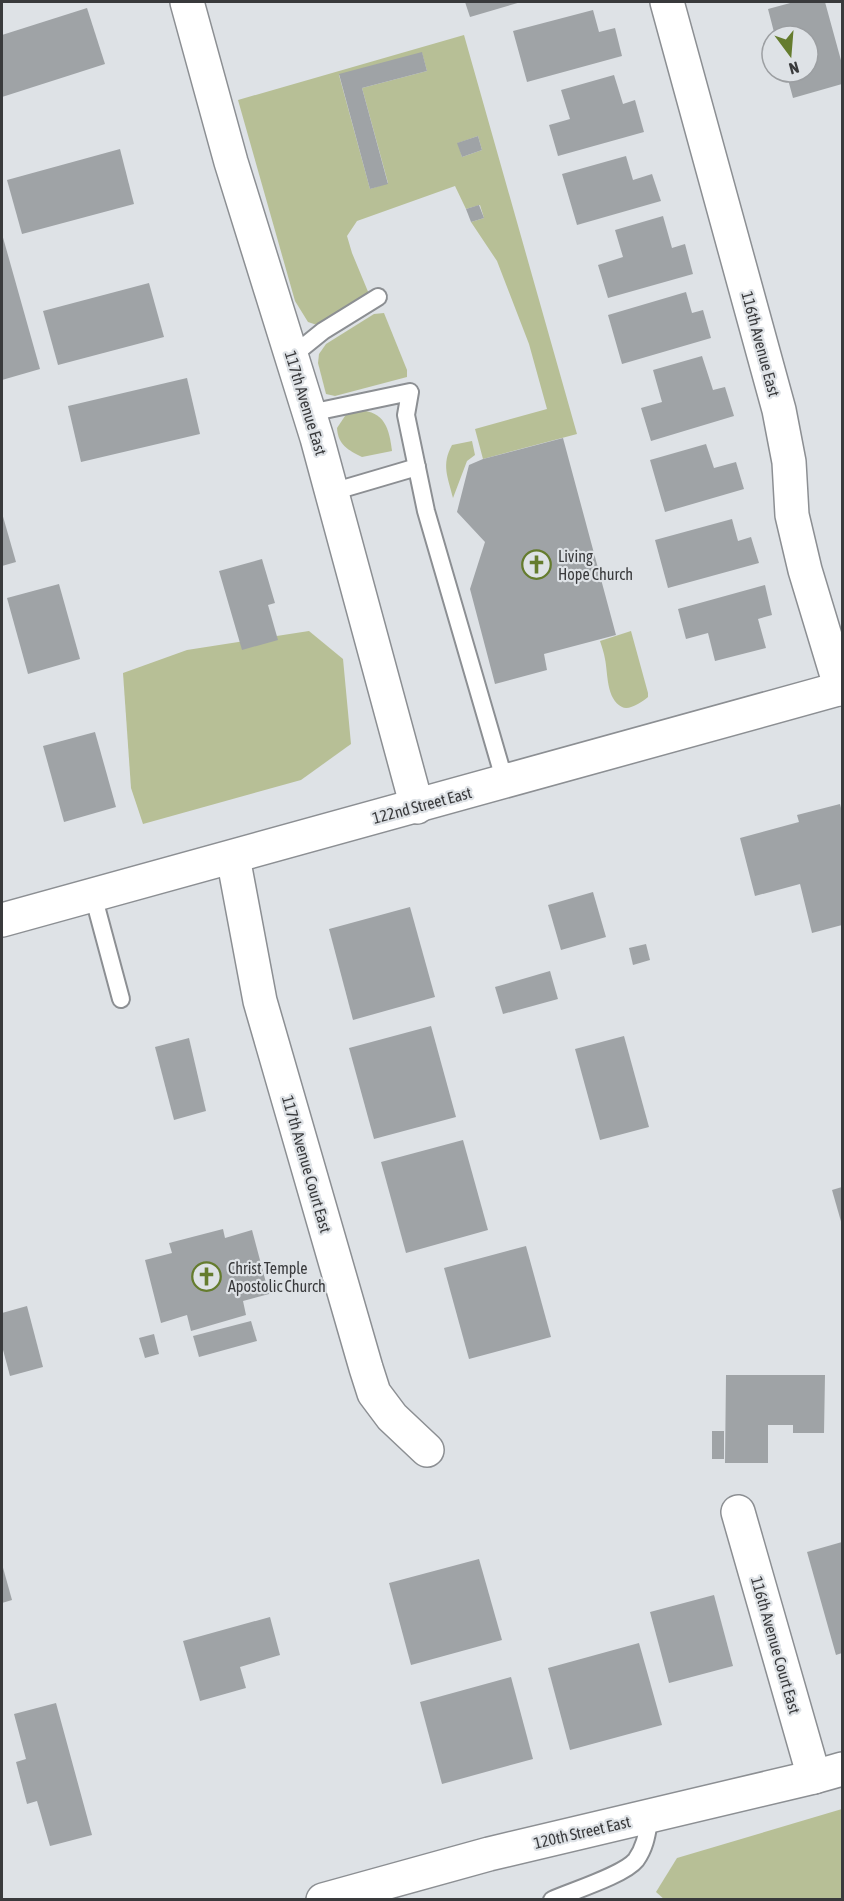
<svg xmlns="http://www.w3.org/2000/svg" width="844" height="1901" viewBox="0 0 844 1901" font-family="'Asap Condensed',sans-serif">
	<rect width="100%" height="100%" fill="#dee2e6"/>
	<g fill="#b7bf96" fill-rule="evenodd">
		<path d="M464,35L577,434L483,459L475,429L547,409L529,344L497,261L471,222L484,218L480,205L466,209L455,186L357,221L347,236L352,253L369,294L324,324L317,325L308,322L295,301L238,100ZM422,53L427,71L362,88L388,183L370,189L339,75ZM478,136L482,150L462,157L458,143Z"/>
		<polygon points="384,313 407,370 407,377 335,396 326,394 318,363 319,354 326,344 374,314"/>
		<path d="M359,410C385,412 389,428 392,451L362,457C348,450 338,445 337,428L347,413Z"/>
		<path d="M472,441L475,455L467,461L453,498C448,477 441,465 452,445Z"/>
		<polygon points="309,631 343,659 351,744 301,780 143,824 131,788 123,673 187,650"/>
		<path d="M631,631L648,693V697C642,702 629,711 622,707C606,699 608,673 605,659C604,653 602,647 600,641Z"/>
		<polygon points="842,1809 842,1899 665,1900 656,1892 677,1858"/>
	</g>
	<g fill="#9fa3a6">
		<polygon points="465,2 521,2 470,17"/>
		<polygon points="794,2 825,2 842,64 842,84 793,98 786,72 808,72 808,36 775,36 768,9"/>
		<polygon points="87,8 105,64 2,97 2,35"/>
		<polygon points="593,10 599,32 615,28 622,56 527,82 513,31"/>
		<polygon points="422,52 427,71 362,88 388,184 370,189 339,74"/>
		<polygon points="614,75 623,104 635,100 644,132 558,156 549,125 570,119 561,90"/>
		<polygon points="478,136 482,150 462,157 457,143"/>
		<polygon points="120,149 134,204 22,234 7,180"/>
		<polygon points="626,156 633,180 652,174 661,201 577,225 562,174"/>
		<polygon points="479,205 484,218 471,222 466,209"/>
		<polygon points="663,216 672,248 685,244 693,274 608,298 598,265 623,257 615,230"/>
		<polygon points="2,234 40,369 2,380"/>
		<polygon points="149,283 164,337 58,365 43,311"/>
		<polygon points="686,292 692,313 703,310 711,338 622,364 608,315"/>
		<polygon points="702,356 713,390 725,387 734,416 651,441 641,408 662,402 653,370"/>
		<polygon points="187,378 200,434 81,462 68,406"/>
		<polygon points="563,438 616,635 544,654 547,670 495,684 470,589 485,542 457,512 469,465 483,459"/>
		<polygon points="706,444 714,468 736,462 744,489 665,512 650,460"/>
		<polygon points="2,513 16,562 2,566"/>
		<polygon points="732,519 738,541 751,537 759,563 668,588 655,540"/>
		<polygon points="262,559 275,603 268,605 278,640 242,650 219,571"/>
		<polygon points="59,584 80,659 28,674 7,598"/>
		<polygon points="765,585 772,615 758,619 766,648 715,661 708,633 686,639 678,609"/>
		<polygon points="95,732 116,807 64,822 43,746"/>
		<polygon points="840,804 842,812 842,925 812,933 800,884 755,896 740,838 799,822 797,815"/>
		<polygon points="593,892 606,937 561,950 548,905"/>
		<polygon points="410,907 435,997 353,1020 329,929"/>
		<polygon points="646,944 650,960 633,965 629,948"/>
		<polygon points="550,971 558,999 503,1014 495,987"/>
		<polygon points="431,1026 456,1117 374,1139 349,1048"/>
		<polygon points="624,1036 649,1127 600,1140 575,1049"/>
		<polygon points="189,1038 206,1111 174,1120 155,1047"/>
		<polygon points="463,1140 488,1230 406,1253 381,1162"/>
		<polygon points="842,1187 842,1225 832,1190"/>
		<polygon points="223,1229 225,1238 252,1230 269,1294 243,1301 246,1315 191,1331 187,1315 161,1323 145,1260 172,1253 169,1243"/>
		<polygon points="526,1246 551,1337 469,1359 444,1268"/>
		<polygon points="27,1306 43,1367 10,1376 2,1346 2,1313"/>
		<polygon points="251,1321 257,1341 199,1357 193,1336"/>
		<polygon points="154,1334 159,1354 145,1358 139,1338"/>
		<polygon points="726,1375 825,1375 824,1433 793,1433 793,1425 768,1425 768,1463 725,1463"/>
		<rect x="712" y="1431" width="12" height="28"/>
		<polygon points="842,1542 842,1653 836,1655 807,1552"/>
		<polygon points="479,1559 502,1640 411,1665 389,1583"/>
		<polygon points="2,1564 12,1600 2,1603"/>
		<polygon points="714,1595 733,1666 669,1683 650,1612"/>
		<polygon points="270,1617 280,1655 240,1667 246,1688 200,1701 183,1641"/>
		<polygon points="639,1643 662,1725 570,1750 548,1668"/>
		<polygon points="511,1677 533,1759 442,1784 420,1702"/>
		<polygon points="56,1703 92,1835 50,1846 37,1801 27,1804 16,1762 26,1759 14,1714"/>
	</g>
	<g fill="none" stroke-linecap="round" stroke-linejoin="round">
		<defs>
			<g id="service">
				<polyline points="292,356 323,331 378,297"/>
				<polyline points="310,413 410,392 406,415 426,511 505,782"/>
				<polyline points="332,492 417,467"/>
				<polyline points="93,895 121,999"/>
				<path d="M552,1900C572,1891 624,1875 636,1860C646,1846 647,1832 650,1816"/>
			</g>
			<g id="minor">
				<polyline points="187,2 231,162 317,438 417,807"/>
				<polyline points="667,2 779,410 789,462 792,515 805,570 841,689"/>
				<polyline points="233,857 260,1001 366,1368 374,1393 392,1417 427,1450"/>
				<polyline points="738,1512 814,1777"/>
				<polyline points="323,1900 489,1854 814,1777 842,1769"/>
			</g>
			<polyline id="tertiary" points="2,920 842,688"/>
		</defs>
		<use href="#service" stroke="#8c8f93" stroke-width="20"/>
		<use href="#minor" stroke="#8c8f93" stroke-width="36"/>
		<use href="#tertiary" stroke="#8c8f93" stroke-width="36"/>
		<use href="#service" stroke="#fff" stroke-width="16"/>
		<use href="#minor" stroke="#fff" stroke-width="33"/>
		<use href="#tertiary" stroke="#fff" stroke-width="33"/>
	</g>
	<defs>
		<symbol id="church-ring" viewBox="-11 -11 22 22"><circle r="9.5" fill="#dee2e6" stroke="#657c2e" stroke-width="1.5"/><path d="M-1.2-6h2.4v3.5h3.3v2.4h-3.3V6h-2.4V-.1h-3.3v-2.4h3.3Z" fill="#657c2e"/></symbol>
	</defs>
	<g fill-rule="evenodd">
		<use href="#church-ring" x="520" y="548" width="33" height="33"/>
		<use href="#church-ring" x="190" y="1260" width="33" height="33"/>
	</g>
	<g text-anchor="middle" stroke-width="4.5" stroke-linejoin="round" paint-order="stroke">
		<g font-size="16" fill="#393a3c" stroke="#dee2e6">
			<text transform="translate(761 344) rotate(75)" y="6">116th Avenue East</text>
			<text transform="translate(306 403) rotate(73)" y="6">117th Avenue East</text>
			<text transform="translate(422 805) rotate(-15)" y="6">122nd Street East</text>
			<text transform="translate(307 1164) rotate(74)" y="6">117th Avenue Court East</text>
			<text transform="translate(776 1645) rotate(74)" y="6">116th Avenue Court East</text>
			<text transform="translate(582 1832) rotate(-13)" y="6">120th Street East</text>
		</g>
		<g font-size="16" fill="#393a3c" stroke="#dee2e6" text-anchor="start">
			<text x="558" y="562">Living<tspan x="558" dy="18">Hope Church</tspan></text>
			<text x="228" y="1274">Christ Temple<tspan x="228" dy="18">Apostolic Church</tspan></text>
		</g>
	</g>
	<rect width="844" height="1901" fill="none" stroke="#393a3c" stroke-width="6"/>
	<g transform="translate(790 54) rotate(164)"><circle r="28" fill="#dee2e6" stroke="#9c9fa2" stroke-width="1.5"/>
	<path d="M0-4.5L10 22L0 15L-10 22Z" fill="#657c2e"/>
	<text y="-9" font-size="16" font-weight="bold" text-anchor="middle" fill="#393a3c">N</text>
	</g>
</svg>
